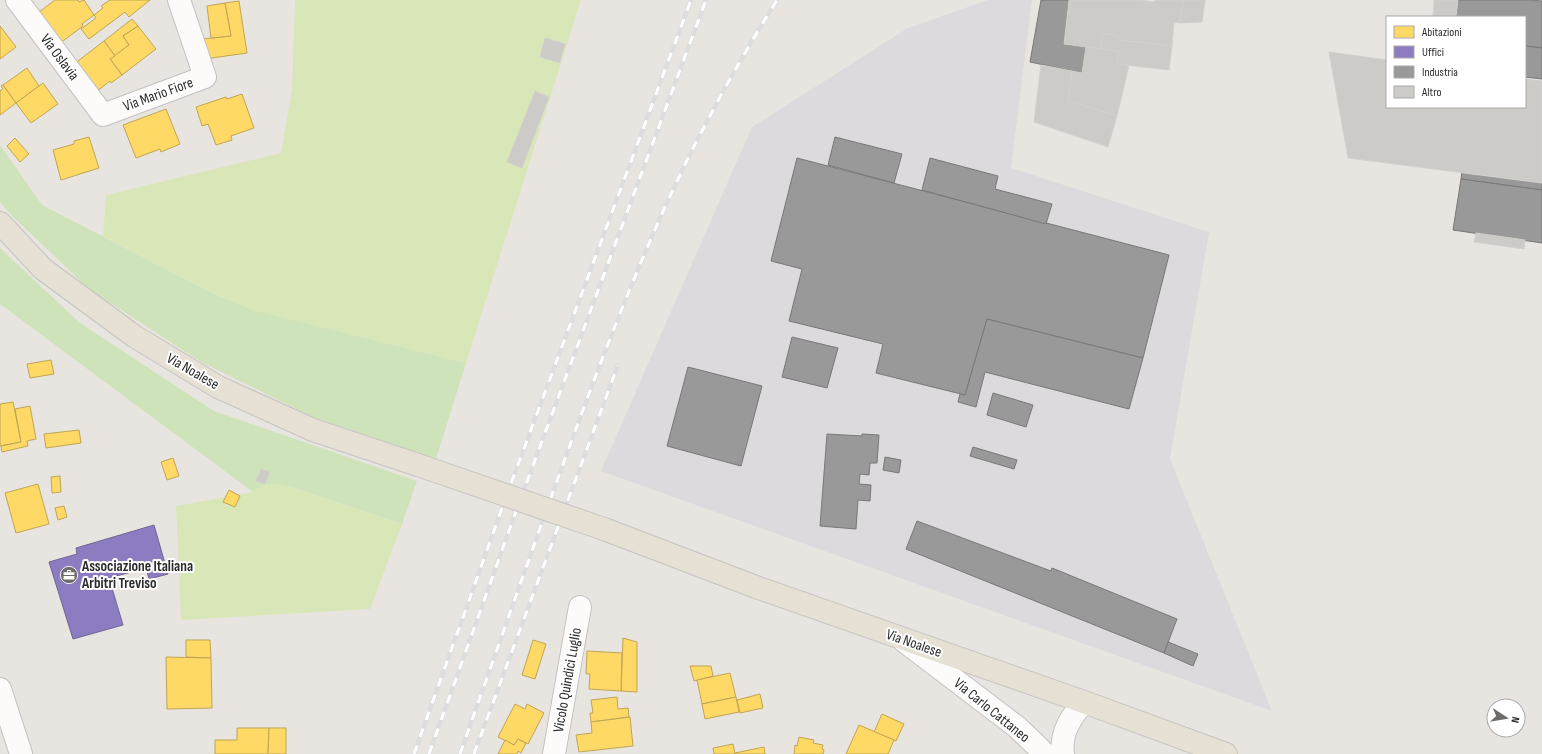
<svg xmlns="http://www.w3.org/2000/svg" width="1542" height="754" viewBox="0 0 1542 754" font-family="'Sofia Sans Condensed',sans-serif">
	<rect width="100%" height="100%" fill="#e8e5e0"/>
	<polygon fill="#dcdadc" points="988,0 1032,0 1011,168 1209,232 1170,459 1272,711 601,471 752,127 908,28"/>
	<g fill="#cee3ba">
		<polygon points="0,145 42,205 218,296 258,311 466,363 436,459 313,417 201,362 89,289 11,215 0,202"/>
		<polygon points="0,248 80,323 214,411 417,481 402,524 292,487 262,485 253,492 0,304"/>
	</g>
	<g fill="#d9e7b8">
		<polygon points="295,0 581,0 466,363 252,310 214,294 103,236 106,195 281,153 292,90"/>
		<polygon points="274,483 292,487 402,524 370,609 181,620 176,506 253,492 262,485"/>
	</g>
	<g fill="#ffd966" stroke="#bfa554">
		<polygon points="55,0 78,0 79,2 84,0 94,15 82,24 83,26 59,44 35,15"/>
		<polygon points="110,0 150,0 129,17 125,12 89,39 81,29 96,18 94,15 103,8 101,6"/>
		<polygon points="239,1 247,53 205,59 202,39 231,36 225,3"/>
		<polygon points="225,3 231,36 211,38 207,6"/>
		<polygon points="132,19 138,26 123,36 129,45 115,56 104,41"/>
		<polygon points="0,26 16,47 0,59"/>
		<polygon points="138,26 156,49 122,75 110,59 129,45 123,36"/>
		<polygon points="104,41 115,56 110,59 122,75 111,83 110,81 96,92 74,64"/>
		<polygon points="27,68 39,86 16,103 3,85"/>
		<polygon points="43,83 58,104 31,123 16,103"/>
		<polygon points="3,85 16,103 0,115 0,91 3,89 1,86"/>
		<polygon points="242,94 254,128 231,136 232,140 216,145 208,124 202,126 196,107 226,97 227,99"/>
		<polygon points="166,109 180,144 161,152 160,149 136,158 123,125"/>
		<polygon points="89,137 99,168 61,180 53,150 74,144 74,141"/>
		<polygon points="15,138 29,154 20,162 7,146"/>
		<polygon points="51,360 54,374 30,378 27,364"/>
		<polygon points="13,402 21,442 0,446 0,404"/>
		<polygon points="30,406 36,439 27,441 28,446 2,452 1,446 21,442 15,409"/>
		<polygon points="79,430 81,443 46,448 44,434"/>
		<polygon points="173,458 179,476 167,480 161,462"/>
		<polygon points="60,476 61,492 52,493 51,477"/>
		<polygon points="38,484 49,524 16,533 5,493"/>
		<polygon points="229,490 240,496 235,507 223,502"/>
		<polygon points="64,506 67,517 58,520 55,508"/>
		<polygon points="623,638 637,642 637,692 621,691"/>
		<polygon points="186,640 210,640 211,658 186,657"/>
		<polygon points="533,640 546,644 535,679 522,675"/>
		<polygon points="587,651 622,653 621,691 589,689 590,674 586,674"/>
		<polygon points="166,657 211,658 212,708 167,709"/>
		<polygon points="690,666 711,666 713,676 694,681"/>
		<polygon points="730,673 736,697 702,704 697,680"/>
		<polygon points="760,694 763,708 740,713 737,700"/>
		<polygon points="617,697 618,709 628,708 629,717 591,722 590,713 593,713 591,700"/>
		<polygon points="736,697 739,712 705,719 702,704"/>
		<polygon points="515,704 525,709 527,704 544,713 528,744 518,739 514,745 498,737"/>
		<polygon points="882,714 904,724 896,741 874,732"/>
		<polygon points="630,717 633,746 579,752 576,735 592,733 591,722"/>
		<polygon points="859,725 894,740 888,754 846,754"/>
		<polygon points="237,728 269,728 268,754 215,754 215,740 237,740"/>
		<polygon points="269,728 286,728 286,754 268,754"/>
		<polygon points="799,737 814,740 813,743 823,745 822,749 824,750 823,754 794,754 795,745 797,746"/>
		<polygon points="518,739 526,743 521,753 518,751 517,754 498,754 505,740 514,745"/>
		<polygon points="733,744 735,754 714,754 713,748"/>
		<polygon points="764,747 765,754 735,754 735,753"/>
	</g>
	<polygon fill="#8e7cc3" stroke="#706495" points="154,525 168,574 149,579 146,568 109,578 123,625 73,639 49,562 77,554 76,548"/>
	<g fill="#999" stroke="#787878">
		<polygon points="1041,0 1069,0 1064,44 1086,47 1082,73 1030,62"/>
		<polygon points="1458,0 1531,0 1542,1 1542,48 1525,46 1525,17 1456,17"/>
		<polygon points="1525,46 1542,48 1542,79 1525,77"/>
		<polygon points="835,137 902,154 894,183 828,165"/>
		<polygon points="1465,148 1542,158 1542,190 1461,179"/>
		<polygon points="797,158 1169,255 1143,358 987,319 965,395 876,373 883,344 789,321 802,269 771,261"/>
		<polygon points="930,158 998,176 995,189 1052,204 1046,224 922,190"/>
		<polygon points="1461,179 1542,190 1542,243 1453,230"/>
		<polygon points="987,319 1143,358 1129,409 985,372 976,407 958,402 960,394 965,395"/>
		<polygon points="792,337 838,348 827,388 782,377"/>
		<polygon points="688,367 762,386 741,466 667,446"/>
		<polygon points="993,393 1033,405 1026,427 987,415"/>
		<polygon points="827,434 862,436 862,434 879,435 877,463 870,463 869,475 860,474 859,484 871,485 870,501 858,500 856,529 820,526"/>
		<polygon points="973,447 1017,460 1014,469 970,456"/>
		<polygon points="885,457 901,460 899,473 883,470"/>
		<polygon points="917,521 1051,571 1052,568 1177,619 1164,653 906,549"/>
		<polygon points="1168,642 1198,654 1193,666 1164,653"/>
	</g>
	<g fill="#cdcbc7" stroke="#d3d1cd">
		<polygon points="1069,0 1140,0 1155,2 1155,0 1183,0 1180,23 1174,22 1172,46 1118,40 1118,36 1103,33 1100,49 1064,44"/>
		<polygon points="1183,0 1205,0 1202,22 1180,23"/>
		<polygon points="1434,0 1458,0 1456,17 1433,17"/>
		<polygon points="1103,33 1118,36 1118,40 1172,46 1169,70 1117,64 1119,51 1100,49"/>
		<polygon points="545,38 565,44 560,63 540,57"/>
		<polygon points="1086,47 1119,51 1117,64 1129,65 1117,116 1068,101 1072,71 1082,73"/>
		<polygon points="1329,52 1387,60 1387,107 1525,107 1525,79 1542,81 1542,183 1348,158"/>
		<polygon points="1041,65 1072,71 1068,101 1117,116 1108,147 1034,122"/>
		<polygon points="535,91 549,97 522,168 507,162"/>
		<polygon points="1476,233 1525,240 1524,249 1474,242"/>
		<polygon points="261,469 270,472 265,484 256,481"/>
	</g>
	<g fill="none" stroke-linecap="round" stroke-linejoin="round">
		<defs>
			<g id="minor">
				<polyline points="17,0 103,115 205,77 179,0"/>
				<polyline points="0,689 21,754"/>
				<polyline points="554,754 580,607"/>
			</g>
			<g id="secondary">
				<polyline points="904,641 1017,727 1045,754"/>
				<path d="M1063,754C1060,733 1071,717 1084,702"/>
			</g>
			<g id="primary">
				<polyline points="0,223 43,269 134,336 218,387 313,430 418,465"/>
				<polyline points="604,529 756,587 1084,702 1226,754"/>
			</g>
		</defs>
		<use href="#minor" stroke="#c2c2c1" stroke-width="24"/>
		<use href="#secondary" stroke="#c2c2c1" stroke-width="24"/>
		<use href="#primary" stroke="#c5c3c1" stroke-width="24"/>
		<use href="#minor" stroke="#fcfbfa" stroke-width="22"/>
		<use href="#secondary" stroke="#fcfbfa" stroke-width="22"/>
		<use href="#primary" stroke="#e6e1d4" stroke-width="22"/>
		<defs>
			<g id="rail">
				<polyline points="414,754 506,497 691,0"/>
				<polyline points="429,754 519,503 706,0"/>
				<path d="M460,754C488,675 516,596 544,517C579,419 615,321 657,225C691,147 732,72 777,0"/>
				<polyline points="474,754 618,365"/>
			</g>
		</defs>
		<use href="#rail" stroke="#deddde" stroke-width="4.5"/>
		<use href="#rail" stroke="#fff" stroke-width="3" stroke-dasharray="9" stroke-linecap="butt"/>
		<defs>
			<polyline id="primary-bridge" points="418,465 604,529"/>
		</defs>
		<use href="#primary-bridge" stroke="#c5c3c1" stroke-width="24" stroke-linecap="butt"/>
		<use href="#primary-bridge" stroke="#e6e1d4" stroke-width="22"/>
	</g>
	<defs>
		<symbol id="office-disc" viewBox="-11 -11 22 22"><circle r="9.5" fill="#6d6c6a" stroke="#fff"/><path d="M-6-3h4V-5.5h4V-3h4V5H-6ZM-1-4.5V-3h2v-1.5ZM-6 0V1H6V0Z" fill="#fff"/></symbol>
	</defs>
	<g fill-rule="evenodd">
		<use href="#office-disc" x="59" y="565" width="20" height="20"/>
	</g>
	<g text-anchor="middle" stroke-width="4" stroke-linejoin="round" paint-order="stroke">
		<g font-size="15" fill="#2b2b2b" stroke="#fff">
			<text transform="translate(60 57) rotate(53)" y="5">Via Oslavia</text>
			<text transform="translate(158 94) rotate(-20)" y="5">Via Mario Fiore</text>
			<text transform="translate(193 371) rotate(30)" y="5">Via Noalese</text>
			<text transform="translate(914 643) rotate(19)" y="5">Via Noalese</text>
			<text transform="translate(567 680) rotate(-80)" y="5">Vicolo Quindici Luglio</text>
			<text transform="translate(992 710) rotate(39)" y="5">Via Carlo Cattaneo</text>
		</g>
		<g font-size="15" font-weight="bold" fill="#2b2b2b" stroke="#fff" text-anchor="start">
			<text x="82" y="571">Associazione Italiana<tspan x="82" dy="17">Arbitri Treviso</tspan></text>
		</g>
	</g>
	<rect x="1386" y="16" width="140" height="92" fill="#ffffff" stroke="#aaaaaa"/>
	<rect x="1394" y="26" width="20" height="12" fill="#ffd966" stroke="#aaaaaa"/>
	<text x="1422" y="36" font-size="12" fill="#2b2b2b">Abitazioni</text>
	<rect x="1394" y="46" width="20" height="12" fill="#8e7cc3" stroke="#aaaaaa"/>
	<text x="1422" y="56" font-size="12" fill="#2b2b2b">Uffici</text>
	<rect x="1394" y="66" width="20" height="12" fill="#999999" stroke="#aaaaaa"/>
	<text x="1422" y="76" font-size="12" fill="#2b2b2b">Industria</text>
	<rect x="1394" y="86" width="20" height="12" fill="#cdcbc7" stroke="#aaaaaa"/>
	<text x="1422" y="96" font-size="12" fill="#2b2b2b">Altro</text>
	<g transform="translate(1506 718) rotate(102)"><circle r="19" fill="#ffffff" stroke="#aaaaaa"/>
	<path d="M0-3L7 15L0 10L-7 15Z" fill="#6d6c6a"/>
	<text y="-6" font-size="11" font-weight="bold" text-anchor="middle" fill="#2b2b2b">N</text>
	</g>
</svg>
